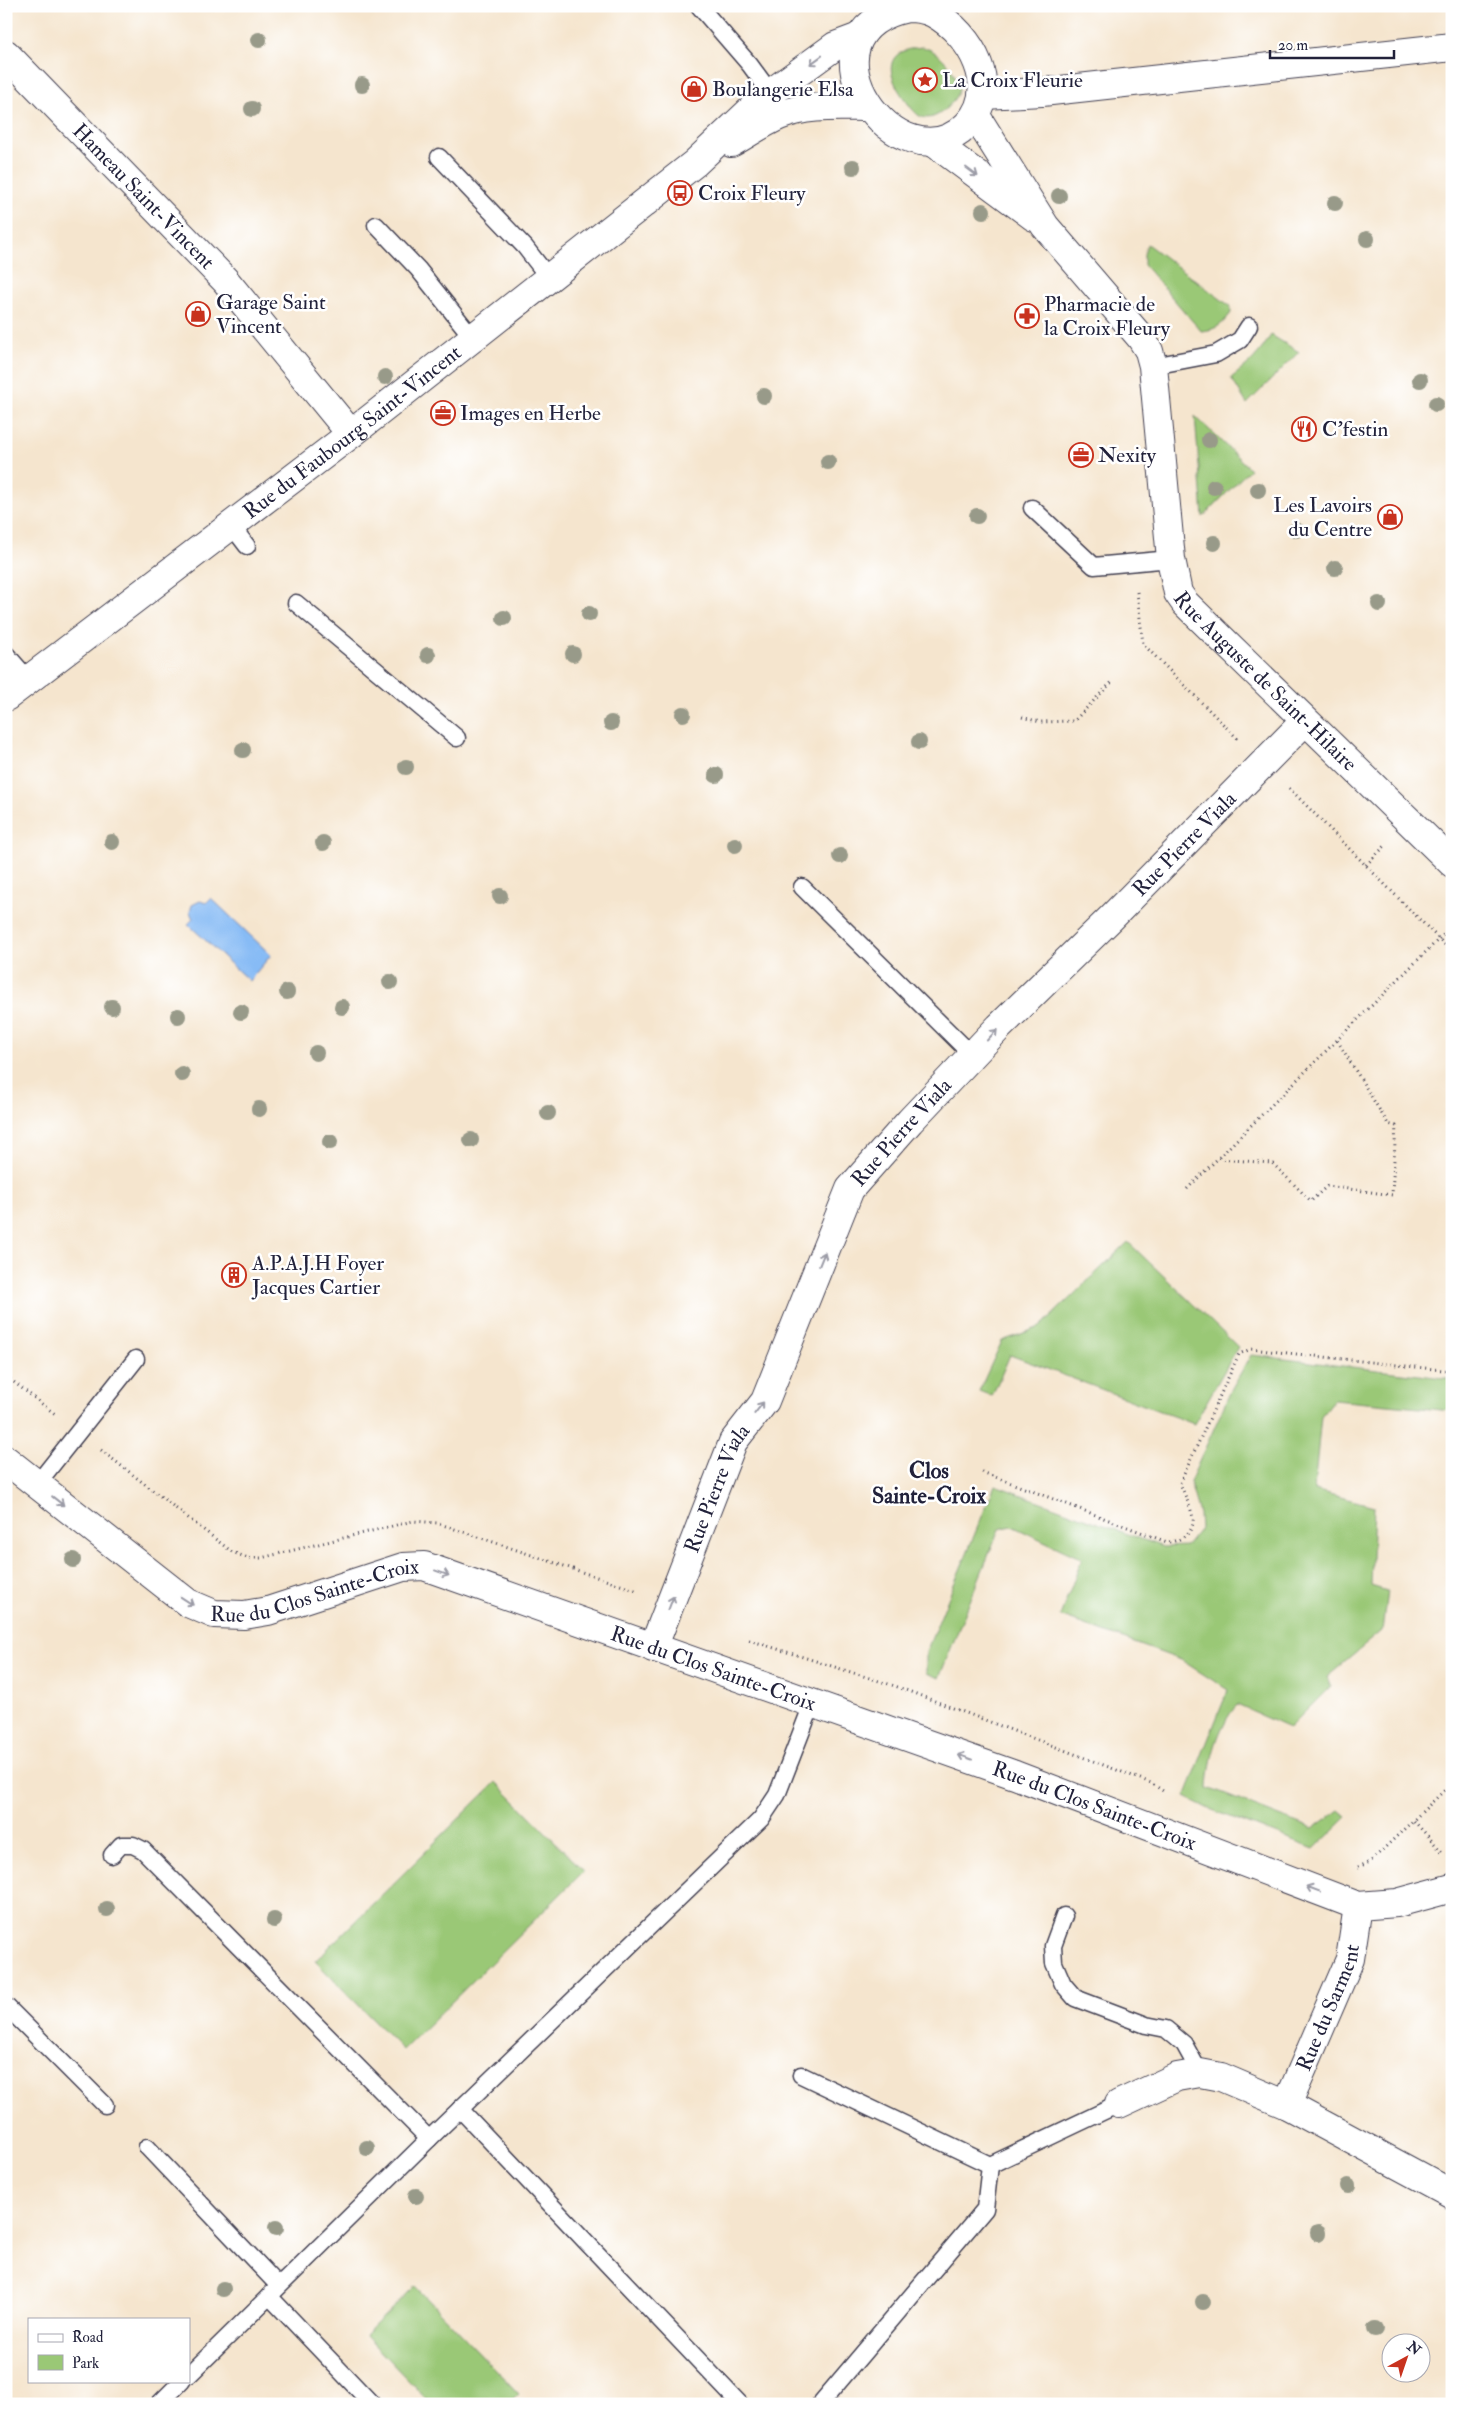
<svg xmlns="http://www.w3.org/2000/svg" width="1458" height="2410" viewBox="0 0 1458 2410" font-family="'IM FELL Double Pica',serif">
	<rect width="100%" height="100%" fill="#fff"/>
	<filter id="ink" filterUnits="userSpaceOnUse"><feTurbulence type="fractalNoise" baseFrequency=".02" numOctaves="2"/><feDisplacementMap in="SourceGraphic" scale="10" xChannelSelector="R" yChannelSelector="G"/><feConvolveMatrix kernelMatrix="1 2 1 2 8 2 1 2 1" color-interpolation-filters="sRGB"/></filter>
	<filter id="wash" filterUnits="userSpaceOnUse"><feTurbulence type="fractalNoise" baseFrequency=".0096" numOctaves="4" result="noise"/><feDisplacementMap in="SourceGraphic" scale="20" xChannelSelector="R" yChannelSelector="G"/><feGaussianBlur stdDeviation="1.12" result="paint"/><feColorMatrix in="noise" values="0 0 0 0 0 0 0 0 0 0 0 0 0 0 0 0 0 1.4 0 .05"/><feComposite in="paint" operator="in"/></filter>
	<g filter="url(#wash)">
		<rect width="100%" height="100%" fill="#f5e5ce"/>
		<g fill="#9ac876" stroke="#5e7558">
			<path d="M922,47C941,51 956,71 959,90C954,103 934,126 918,115C912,110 908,103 903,97C885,71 885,50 922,47Z"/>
			<path d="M1147,244L1230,306L1231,313C1222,325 1216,330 1201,331L1144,265V254Z"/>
			<path d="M1271,335L1299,352L1247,404L1231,378C1248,365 1260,354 1271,335Z"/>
			<polygon points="1195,416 1250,469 1203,517"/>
			<polygon points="1128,1242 1238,1347 1194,1424 1010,1355 992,1396 979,1391 1002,1341 1040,1327"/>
			<path d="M1251,1355L1452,1379V1411L1334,1400L1321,1416L1314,1490L1374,1506L1371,1586L1387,1591L1382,1631L1327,1677L1331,1686L1289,1728L1237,1705C1218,1726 1209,1761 1208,1788L1313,1829L1339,1810L1347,1817L1314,1849L1207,1808L1185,1797L1228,1690L1181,1660L1060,1616L1082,1559L1012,1526L999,1529L939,1678L926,1673V1652L995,1485L1163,1547L1186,1546L1200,1529L1199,1514L1190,1482L1232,1388Z"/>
			<polygon points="496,1782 584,1871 403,2050 315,1961"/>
			<polygon points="415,2286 519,2394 509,2404 431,2404 365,2335"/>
		</g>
		<polygon fill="#87bbf5" stroke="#546e98" points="211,898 271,955 249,981 188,924 193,919 190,912 192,905 200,901 206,903"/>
	</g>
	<g filter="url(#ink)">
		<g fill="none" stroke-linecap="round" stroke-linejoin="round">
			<defs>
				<g id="lane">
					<polyline points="699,6 750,65 775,99"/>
					<polyline points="439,157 525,247 549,278"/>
					<polyline points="376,225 418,269 473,338"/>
					<polyline points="1153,366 1216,354 1240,340 1249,326"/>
					<polyline points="1032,508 1094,566 1171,559"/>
					<polyline points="231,525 247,546"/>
					<polyline points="296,603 457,738"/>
					<polyline points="6,654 28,679"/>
					<polyline points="802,887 972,1055"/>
					<polyline points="37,1484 136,1359"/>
					<polyline points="112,1855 121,1845 133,1845 143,1850 429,2139"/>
					<polyline points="1064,1916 1053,1946 1054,1963 1063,1984 1075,1998 1146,2025 1166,2029 1184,2044 1200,2073"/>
					<polyline points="6,2006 105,2105"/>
					<polyline points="801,2075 990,2165"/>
					<polyline points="460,2109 740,2404"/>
					<polyline points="147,2147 279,2286"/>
					<polyline points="990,2165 1119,2104"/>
					<polyline points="269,2296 372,2404"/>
					<polyline points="189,2375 429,2139 761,1819 777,1795 813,1702"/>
					<polyline points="159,2404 182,2381"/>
					<polyline points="820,2404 985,2209 990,2165"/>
				</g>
				<g id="street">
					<path id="s1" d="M6,54L225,280L351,434"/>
					<path id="s2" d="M976,116L1045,226L1141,338L1149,351L1153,366L1171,559L1178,593L1185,603L1226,643L1452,863"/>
					<polyline points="933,142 1034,217"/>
					<path id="s3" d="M6,1460L188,1603L214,1614L244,1615L268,1611L403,1567L424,1566L1015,1775L1358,1906L1397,1903L1452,1888"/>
					<path id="s4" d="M653,1648L733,1442L765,1401L850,1189L910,1121L999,1027L1111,918L1305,721"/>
					<polyline points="1119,2104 1177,2077 1200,2073 1221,2077 1287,2105 1452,2194"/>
					<path id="s5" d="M1287,2105L1350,1959L1358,1906"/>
				</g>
				<g id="secondary">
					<path d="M907,8C915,8 925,9 933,13C972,34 1002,89 967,125C900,193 786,34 907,8Z"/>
					<polyline points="983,95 1042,92 1452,47"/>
					<path d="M731,143C747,134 763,123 779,116C807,104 840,107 869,107"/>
					<path id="s6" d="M6,697L351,434L695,163L765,97L835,46L859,37"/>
				</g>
			</defs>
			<use href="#lane" stroke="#423f51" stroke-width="19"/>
			<use href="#street" stroke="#423f51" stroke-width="30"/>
			<use href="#secondary" stroke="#423f51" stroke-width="30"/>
			<g stroke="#423f51" stroke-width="3" stroke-dasharray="1 4" stroke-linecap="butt">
				<polyline points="1137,592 1143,644 1238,739"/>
				<polyline points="1022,717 1040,722 1074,721 1112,682"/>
				<polyline points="1289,788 1452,952"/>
				<polyline points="1366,865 1385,846"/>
				<polyline points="1218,1159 1272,1163 1311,1201 1327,1186 1392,1195 1396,1126 1388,1124 1337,1040"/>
				<polyline points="1187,1189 1452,926"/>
				<polyline points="6,1376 55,1414"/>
				<polyline points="101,1450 232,1552 248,1558 261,1558 413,1521 437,1523 638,1591"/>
				<path d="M982,1472L1167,1542C1179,1542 1195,1533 1193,1518C1191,1507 1184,1494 1180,1483L1239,1354L1251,1349L1452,1371"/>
				<polyline points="749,1640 895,1686 1151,1783 1163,1791"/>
				<polyline points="1414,1821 1444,1854"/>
				<polyline points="1358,1867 1370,1862 1452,1783"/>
			</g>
			<use href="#lane" stroke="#fff" stroke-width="16"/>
			<use href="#street" stroke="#fff" stroke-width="28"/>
			<use href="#secondary" stroke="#fff" stroke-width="28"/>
		</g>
		<g fill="#989a89">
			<circle cx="259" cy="40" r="8"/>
			<circle cx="362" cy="85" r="8"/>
			<circle cx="252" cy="109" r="8"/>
			<circle cx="853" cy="167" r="8"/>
			<circle cx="1059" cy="196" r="8"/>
			<circle cx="1335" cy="203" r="8"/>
			<circle cx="983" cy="211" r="8"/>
			<circle cx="1367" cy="239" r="8"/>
			<circle cx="385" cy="377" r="8"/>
			<circle cx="1420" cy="380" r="8"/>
			<circle cx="764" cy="396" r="8"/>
			<circle cx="1436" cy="404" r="8"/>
			<circle cx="1209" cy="440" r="8"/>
			<circle cx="828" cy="462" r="8"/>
			<circle cx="1214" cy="487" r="8"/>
			<circle cx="1258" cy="490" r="8"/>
			<circle cx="977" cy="516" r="8"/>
			<circle cx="1296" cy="530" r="8"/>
			<circle cx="1214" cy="543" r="8"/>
			<circle cx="1335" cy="568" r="8"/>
			<circle cx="1379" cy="604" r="8"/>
			<circle cx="589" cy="614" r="8"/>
			<circle cx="504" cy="618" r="8"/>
			<circle cx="573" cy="654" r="8"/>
			<circle cx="428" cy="655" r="8"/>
			<circle cx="683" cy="714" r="8"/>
			<circle cx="611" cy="723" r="8"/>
			<circle cx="919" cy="742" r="8"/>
			<circle cx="243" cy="750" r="8"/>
			<circle cx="406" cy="767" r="8"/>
			<circle cx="716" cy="775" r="8"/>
			<circle cx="112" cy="842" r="8"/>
			<circle cx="323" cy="843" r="8"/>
			<circle cx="735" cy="845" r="8"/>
			<circle cx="840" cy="856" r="8"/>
			<circle cx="500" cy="896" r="8"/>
			<circle cx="390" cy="982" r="8"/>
			<circle cx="287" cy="992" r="8"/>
			<circle cx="112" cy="1007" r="8"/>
			<circle cx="342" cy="1007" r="8"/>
			<circle cx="241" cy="1012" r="8"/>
			<circle cx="178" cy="1016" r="8"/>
			<circle cx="316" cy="1053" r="8"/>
			<circle cx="182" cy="1074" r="8"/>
			<circle cx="259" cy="1109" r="8"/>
			<circle cx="548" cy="1113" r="8"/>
			<circle cx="471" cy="1140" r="8"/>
			<circle cx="330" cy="1142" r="8"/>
			<circle cx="73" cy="1560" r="8"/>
			<circle cx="107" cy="1909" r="8"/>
			<circle cx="274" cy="1920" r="8"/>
			<circle cx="367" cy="2148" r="8"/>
			<circle cx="1348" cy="2186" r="8"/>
			<circle cx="416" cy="2196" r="8"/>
			<circle cx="276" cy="2228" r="8"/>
			<circle cx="1318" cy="2233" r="8"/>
			<circle cx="223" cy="2289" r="8"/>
			<circle cx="1203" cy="2302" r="8"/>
			<circle cx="1375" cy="2329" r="8"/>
		</g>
		<defs><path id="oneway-shaft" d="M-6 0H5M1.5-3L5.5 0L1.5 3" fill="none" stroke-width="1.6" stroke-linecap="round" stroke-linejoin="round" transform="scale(1.25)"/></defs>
		<g stroke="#9c9ca7">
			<use href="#oneway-shaft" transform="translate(816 60) rotate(144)"/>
			<use href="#oneway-shaft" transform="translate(972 172) rotate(37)"/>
			<use href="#oneway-shaft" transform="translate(992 1035) rotate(-47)"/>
			<use href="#oneway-shaft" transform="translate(822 1259) rotate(-68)"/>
			<use href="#oneway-shaft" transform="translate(759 1408) rotate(-52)"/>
			<use href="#oneway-shaft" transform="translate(58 1501) rotate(38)"/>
			<use href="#oneway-shaft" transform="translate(442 1573) rotate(20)"/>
			<use href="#oneway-shaft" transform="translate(187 1601) rotate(33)"/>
			<use href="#oneway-shaft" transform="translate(671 1603) rotate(-69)"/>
			<use href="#oneway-shaft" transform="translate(965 1757) rotate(-160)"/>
			<use href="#oneway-shaft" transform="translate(1313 1889) rotate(-159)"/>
		</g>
	</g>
	<defs>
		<symbol id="sight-ring" viewBox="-11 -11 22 22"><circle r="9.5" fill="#fff" stroke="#c8321e" stroke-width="1.5"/><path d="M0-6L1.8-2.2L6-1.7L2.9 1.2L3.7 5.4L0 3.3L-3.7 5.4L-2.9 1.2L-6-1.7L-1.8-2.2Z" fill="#c8321e"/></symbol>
		<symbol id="shop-ring" viewBox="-11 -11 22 22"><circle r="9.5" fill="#fff" stroke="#c8321e" stroke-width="1.5"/><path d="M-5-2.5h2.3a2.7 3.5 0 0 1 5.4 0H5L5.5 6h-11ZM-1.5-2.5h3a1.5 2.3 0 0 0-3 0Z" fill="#c8321e"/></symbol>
		<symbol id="bus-ring" viewBox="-11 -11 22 22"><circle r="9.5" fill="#fff" stroke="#c8321e" stroke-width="1.5"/><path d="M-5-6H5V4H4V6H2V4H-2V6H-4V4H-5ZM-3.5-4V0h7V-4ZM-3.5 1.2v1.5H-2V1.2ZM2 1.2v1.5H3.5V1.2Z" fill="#c8321e"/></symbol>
		<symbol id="pharmacy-ring" viewBox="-11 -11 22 22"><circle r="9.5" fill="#fff" stroke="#c8321e" stroke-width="1.5"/><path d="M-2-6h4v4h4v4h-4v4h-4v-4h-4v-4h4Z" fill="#c8321e"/></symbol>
		<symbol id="office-ring" viewBox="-11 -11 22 22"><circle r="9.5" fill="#fff" stroke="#c8321e" stroke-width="1.5"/><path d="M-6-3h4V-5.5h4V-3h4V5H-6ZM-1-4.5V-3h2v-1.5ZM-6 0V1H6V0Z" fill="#c8321e"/></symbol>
		<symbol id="restaurant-ring" viewBox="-11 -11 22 22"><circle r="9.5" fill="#fff" stroke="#c8321e" stroke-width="1.5"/><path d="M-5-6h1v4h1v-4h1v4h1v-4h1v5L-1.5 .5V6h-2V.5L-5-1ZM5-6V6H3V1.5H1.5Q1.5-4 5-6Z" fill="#c8321e"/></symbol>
		<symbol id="building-ring" viewBox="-11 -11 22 22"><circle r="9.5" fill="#fff" stroke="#c8321e" stroke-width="1.5"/><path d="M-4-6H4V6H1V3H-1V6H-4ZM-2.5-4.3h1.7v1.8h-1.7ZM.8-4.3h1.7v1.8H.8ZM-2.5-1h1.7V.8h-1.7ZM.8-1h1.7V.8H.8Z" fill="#c8321e"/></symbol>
	</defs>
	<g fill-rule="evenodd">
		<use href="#sight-ring" x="911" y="66" width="28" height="28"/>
		<use href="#shop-ring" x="680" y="75" width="28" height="28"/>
		<use href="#bus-ring" x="666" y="179" width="28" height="28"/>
		<use href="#shop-ring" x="184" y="300" width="28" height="28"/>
		<use href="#pharmacy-ring" x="1013" y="302" width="28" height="28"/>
		<use href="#office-ring" x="429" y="399" width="28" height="28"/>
		<use href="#restaurant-ring" x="1290" y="415" width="28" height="28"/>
		<use href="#office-ring" x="1067" y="441" width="28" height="28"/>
		<use href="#shop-ring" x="1376" y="503" width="28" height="28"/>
		<use href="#building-ring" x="220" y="1261" width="28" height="28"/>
	</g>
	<g text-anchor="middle" stroke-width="5" stroke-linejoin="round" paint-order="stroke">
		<g font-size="21" fill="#22223b" stroke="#fff" text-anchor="start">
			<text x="942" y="87">La Croix Fleurie</text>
			<text x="712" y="96">Boulangerie Elsa</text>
			<text x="698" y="200">Croix Fleury</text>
			<text x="216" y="309">Garage Saint<tspan x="216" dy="24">Vincent</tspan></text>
			<text x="1044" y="311">Pharmacie de<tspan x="1044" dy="24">la Croix Fleury</tspan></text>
			<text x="460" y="420">Images en Herbe</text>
			<text x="1322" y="436">C'festin</text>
			<text x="1098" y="462">Nexity</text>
			<text x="1372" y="512" text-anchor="end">Les Lavoirs<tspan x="1372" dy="24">du Centre</tspan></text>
			<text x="252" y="1270">A.P.A.J.H Foyer<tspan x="252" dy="24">Jacques Cartier</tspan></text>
		</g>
		<g font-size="21" fill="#22223b" stroke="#fff">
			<text dy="7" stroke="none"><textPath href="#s1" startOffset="198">Hameau Saint-Vincent</textPath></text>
			<text dy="7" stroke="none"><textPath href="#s6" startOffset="436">Rue du Faubourg Saint-Vincent</textPath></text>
			<text dy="7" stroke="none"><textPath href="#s2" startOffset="661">Rue Auguste de Saint-Hilaire</textPath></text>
			<text dy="7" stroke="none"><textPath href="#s4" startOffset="982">Rue Pierre Viala</textPath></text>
			<text dy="7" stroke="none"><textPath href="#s4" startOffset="578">Rue Pierre Viala</textPath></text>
			<text dy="7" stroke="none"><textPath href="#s4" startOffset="172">Rue Pierre Viala</textPath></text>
			<text dy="7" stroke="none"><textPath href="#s3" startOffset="364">Rue du Clos Sainte-Croix</textPath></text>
			<text dy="7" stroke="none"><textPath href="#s3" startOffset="784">Rue du Clos Sainte-Croix</textPath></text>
			<text dy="7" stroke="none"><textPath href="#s3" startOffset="1189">Rue du Clos Sainte-Croix</textPath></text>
			<text dy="7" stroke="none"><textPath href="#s5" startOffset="106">Rue du Sarment</textPath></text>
		</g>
		<g font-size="22" font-weight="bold" fill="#22223b" stroke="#fff">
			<text x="929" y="1478">Clos<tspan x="929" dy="25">Sainte-Croix</tspan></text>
		</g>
	</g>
	<rect width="1458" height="2410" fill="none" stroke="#fff" stroke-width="25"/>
	<rect x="28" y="2318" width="162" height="65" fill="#ffffff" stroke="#a7a7b1"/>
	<rect x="38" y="2334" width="25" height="8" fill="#ffffff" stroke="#a7a7b1"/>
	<text x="72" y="2342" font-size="15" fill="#22223b">Road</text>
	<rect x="38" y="2355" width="25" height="15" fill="#9ac876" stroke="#a7a7b1"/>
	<text x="72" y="2368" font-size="15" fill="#22223b">Park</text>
	<g transform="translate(1406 2358) rotate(40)"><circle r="24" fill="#ffffff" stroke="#a7a7b1"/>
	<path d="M0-4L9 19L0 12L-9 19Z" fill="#c8321e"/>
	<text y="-8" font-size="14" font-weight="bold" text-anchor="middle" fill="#22223b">N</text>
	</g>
	<path d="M1270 50v8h124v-8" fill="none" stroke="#22223b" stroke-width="2.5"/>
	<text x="1278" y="50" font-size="15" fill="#22223b" stroke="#ffffff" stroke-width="4" paint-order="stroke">20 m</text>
</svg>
